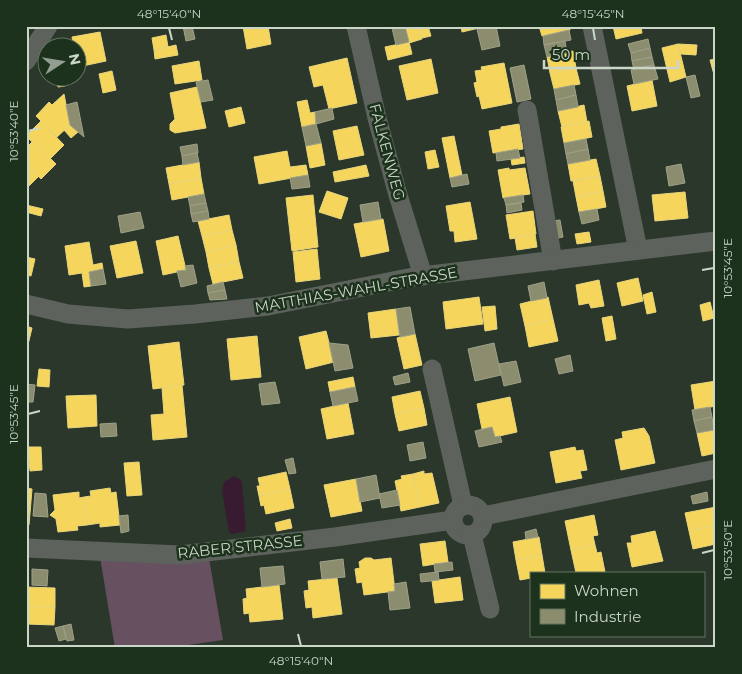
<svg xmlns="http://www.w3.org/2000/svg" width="742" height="674" viewBox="0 0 742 674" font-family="Montserrat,sans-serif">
	<rect width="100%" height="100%" fill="#2b372a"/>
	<polygon fill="#675060" points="99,551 208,552 223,640 167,648 115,648"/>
	<polygon fill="#381b30" points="234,476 241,480 242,483 246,531 232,534 229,532 222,490 224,482"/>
	<g fill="#f6d55c" stroke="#e8d57c">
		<polygon points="243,26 268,26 271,44 247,49"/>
		<polygon points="405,26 419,26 422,39 409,43"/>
		<polygon points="419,26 428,26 431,36 422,38"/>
		<polygon points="461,26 488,26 462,32"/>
		<polygon points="539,26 570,26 570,30 542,36"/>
		<polygon points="613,26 641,26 642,33 616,39"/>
		<polygon points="100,32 106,61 78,67 78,48 74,48 72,37"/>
		<polygon points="166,35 168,47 154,50 152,38"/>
		<polygon points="409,42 412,54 388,60 385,47"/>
		<polygon points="678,44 686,77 670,82 662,48"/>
		<polygon points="678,44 697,45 696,55 681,54"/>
		<polygon points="176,45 178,55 155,59 154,50"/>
		<polygon points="573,51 576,68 550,73 547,57"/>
		<polygon points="347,58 357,103 329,109 323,85 314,87 309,67"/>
		<polygon points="431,59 438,93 407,100 399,66"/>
		<polygon points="716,59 716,82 710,60"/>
		<polygon points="199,61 202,80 175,84 172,66"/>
		<polygon points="504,63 512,103 482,109 479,96 477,97 474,83 477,82 475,71 482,70 481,67"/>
		<polygon points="576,68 580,84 554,89 550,73"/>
		<polygon points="112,71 116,90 103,93 99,74"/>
		<polygon points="56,78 63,78 65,86 58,87"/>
		<polygon points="652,80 657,106 632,111 627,86"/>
		<polygon points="197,87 206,128 175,133 170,130 170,124 175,119 170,93"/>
		<polygon points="64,94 70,125 57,137 36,116 49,102 52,105"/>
		<polygon points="307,100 310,113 315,112 316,124 302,127 297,102"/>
		<polygon points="584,105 587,122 562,127 558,111"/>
		<polygon points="241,107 245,123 229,127 225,111"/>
		<polygon points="41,121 64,145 50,159 26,136"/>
		<polygon points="589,121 592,137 564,143 561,127"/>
		<polygon points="519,124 523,149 493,153 489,131 501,129 501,127"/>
		<polygon points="70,125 78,132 71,138 64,130"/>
		<polygon points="357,126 364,155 339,160 333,131"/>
		<polygon points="454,136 462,175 450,178 442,138"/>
		<polygon points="33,141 56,164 41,179 26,164 26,148"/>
		<polygon points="321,143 325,165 310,168 306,146"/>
		<polygon points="435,150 439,167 428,169 425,152"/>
		<polygon points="287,151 290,167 306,165 308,175 259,184 254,157"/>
		<polygon points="524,157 525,163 512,165 511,159"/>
		<polygon points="596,159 600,176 571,181 568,164"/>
		<polygon points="199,162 201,178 169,184 166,168"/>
		<polygon points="26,164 39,176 26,189"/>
		<polygon points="366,165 369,176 335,182 333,172"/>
		<polygon points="509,168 509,170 525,168 530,194 503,198 498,170"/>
		<polygon points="600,176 603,191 576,197 573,181"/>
		<polygon points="201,178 204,194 172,200 169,184"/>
		<polygon points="327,191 348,198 341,219 319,212"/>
		<polygon points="603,191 606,207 579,212 576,197"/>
		<polygon points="685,192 688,218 655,221 652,195"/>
		<polygon points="313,195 318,247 292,251 286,198"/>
		<polygon points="470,202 477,239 455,242 454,231 450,231 446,206"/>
		<polygon points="26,205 43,209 41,216 26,212"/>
		<polygon points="533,211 536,234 510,239 506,215"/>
		<polygon points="229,215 232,230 202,236 198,221"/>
		<polygon points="383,219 389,251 361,257 354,224"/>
		<polygon points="232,230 236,245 206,252 202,236"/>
		<polygon points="589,232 591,242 577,244 575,234"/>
		<polygon points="535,234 537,247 517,250 515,238"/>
		<polygon points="178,236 186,270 163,275 156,241"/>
		<polygon points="136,241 143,273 117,278 110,246"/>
		<polygon points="89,242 93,265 102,263 103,269 89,272 91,286 84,287 82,273 69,275 65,246"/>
		<polygon points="236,245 239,262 209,268 206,252"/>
		<polygon points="317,249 320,279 296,282 293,252"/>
		<polygon points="26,257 35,259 31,276 26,275"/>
		<polygon points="239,262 243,278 213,284 209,268"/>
		<polygon points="638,278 643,301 622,306 617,283"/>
		<polygon points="599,280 604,306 591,308 589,303 579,305 576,285"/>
		<polygon points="652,292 656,312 647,314 643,295"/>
		<polygon points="479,297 483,324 446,329 443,302"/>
		<polygon points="548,297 553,319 525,326 520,304"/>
		<polygon points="710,302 714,318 703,321 700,305"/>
		<polygon points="495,306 497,329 485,331 482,307"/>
		<polygon points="396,309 399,335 371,338 368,313"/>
		<polygon points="612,316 616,339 606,341 602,318"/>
		<polygon points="553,319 558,341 529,347 525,326"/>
		<polygon points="26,326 32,328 26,353"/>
		<polygon points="326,331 334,362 306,369 299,337"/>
		<polygon points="415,334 422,365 404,369 397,338"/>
		<polygon points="257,336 261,377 231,380 227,339"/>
		<polygon points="179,342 184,385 153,389 148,346"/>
		<polygon points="39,369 50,370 49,387 37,386"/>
		<polygon points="353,377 355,387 330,392 328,382"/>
		<polygon points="716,381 716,406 695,410 691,385"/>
		<polygon points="182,385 187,437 153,440 151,415 164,414 162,388"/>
		<polygon points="420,391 424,408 395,414 392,397"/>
		<polygon points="96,395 97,426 68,428 66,396"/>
		<polygon points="510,397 517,432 495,437 492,427 482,429 477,404"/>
		<polygon points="348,403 354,434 327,439 321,409"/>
		<polygon points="424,408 427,425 399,431 395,414"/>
		<polygon points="644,428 649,436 655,463 621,470 615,440 623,438 622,432"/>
		<polygon points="714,430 716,430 716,453 702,456 697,433"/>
		<polygon points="26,447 41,447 42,470 30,471 29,460 26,460"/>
		<polygon points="575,447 576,451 583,450 587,470 580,471 582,478 556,483 550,452"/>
		<polygon points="139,462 142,495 127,496 124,463"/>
		<polygon points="424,471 424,474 432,473 439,503 420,507 413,474"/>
		<polygon points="286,472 290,489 259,496 257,486 260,486 258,478"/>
		<polygon points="413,474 420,507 401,511 395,481 402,479 401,476"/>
		<polygon points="356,479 362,511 331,517 324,485"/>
		<polygon points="26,488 32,489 29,525 26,525"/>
		<polygon points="110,488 111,493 116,492 120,525 100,527 100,523 87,525 84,497 91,496 90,491"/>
		<polygon points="290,489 294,508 266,514 264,505 261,506 259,496"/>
		<polygon points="79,492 79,498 84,497 87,525 77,526 78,530 58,532 56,519 50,515 55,510 53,495"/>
		<polygon points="716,507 716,525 689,531 685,513"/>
		<polygon points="594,515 598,535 593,536 595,545 571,550 565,521"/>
		<polygon points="290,519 292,528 277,531 275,523"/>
		<polygon points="716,525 716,544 693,549 689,531"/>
		<polygon points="655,531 663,561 632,567 627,543 632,543 631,536"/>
		<polygon points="539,537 542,555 516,560 513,542"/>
		<polygon points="445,541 448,562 423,566 420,544"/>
		<polygon points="595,545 597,553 601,552 605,572 576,573 571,550"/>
		<polygon points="542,555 545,573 531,573 531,578 520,580 516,560"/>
		<polygon points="365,558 371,558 374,560 391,558 395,591 364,595 362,582 357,583 355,569 360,568 359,562"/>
		<polygon points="460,577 463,600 435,603 432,581"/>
		<polygon points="337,578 342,614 313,618 312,607 306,608 304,591 309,590 308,581"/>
		<polygon points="279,585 283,619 250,622 249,613 244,614 243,599 247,598 246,589"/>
		<polygon points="26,587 55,588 55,607 26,606"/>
		<polygon points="26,606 55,607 54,625 26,624"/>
	</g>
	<g fill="#8c8c6e" stroke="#9ea289">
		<polygon points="183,26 192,26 195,39 186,41"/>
		<polygon points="405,26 409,42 396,45 392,28"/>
		<polygon points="488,26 496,26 500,46 482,50 477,29"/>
		<polygon points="569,30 571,40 544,45 543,36"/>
		<polygon points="648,39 650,48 631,53 628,44"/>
		<polygon points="565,41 567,53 547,57 544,45"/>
		<polygon points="650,48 652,57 632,61 631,53"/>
		<polygon points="652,57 654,65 634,70 632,61"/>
		<polygon points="524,65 531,99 517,102 510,68"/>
		<polygon points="654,65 658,79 634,84 631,70"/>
		<polygon points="695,75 700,96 691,98 686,77"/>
		<polygon points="208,80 213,100 201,102 196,82"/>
		<polygon points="574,85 576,95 556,100 554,89"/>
		<polygon points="576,95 578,107 558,111 556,100"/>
		<polygon points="77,102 84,137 70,125 66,105"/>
		<polygon points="332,108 334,119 316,124 315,112"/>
		<polygon points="316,124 321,143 306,146 302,127"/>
		<polygon points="586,139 588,149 566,154 564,143"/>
		<polygon points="197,144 198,153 182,156 180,147"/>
		<polygon points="518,149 520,158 497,161 496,153"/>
		<polygon points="588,149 590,160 568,164 566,154"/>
		<polygon points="197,153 199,162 183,165 182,156"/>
		<polygon points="681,164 685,183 669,186 666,167"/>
		<polygon points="467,174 469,184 452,187 450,178"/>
		<polygon points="308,175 310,187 292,189 290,178"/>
		<polygon points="204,194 206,203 190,206 188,197"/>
		<polygon points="523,195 524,202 506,205 504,198"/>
		<polygon points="378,202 381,219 363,222 360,205"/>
		<polygon points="206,203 208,211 191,214 190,206"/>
		<polygon points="521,203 522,210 507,213 506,205"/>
		<polygon points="597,209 599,220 582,224 579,212"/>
		<polygon points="208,211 209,219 193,222 191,214"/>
		<polygon points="140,212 144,228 121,233 118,216"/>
		<polygon points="560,220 563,237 554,239 552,221"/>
		<polygon points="193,265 197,283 181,287 177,271 186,270 185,266"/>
		<polygon points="103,269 106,284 91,286 89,272"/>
		<polygon points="223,282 225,290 208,293 207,286"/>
		<polygon points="544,282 547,298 531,301 528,286"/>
		<polygon points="225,290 227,299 210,300 208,293"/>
		<polygon points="410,307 415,334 400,337 396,309"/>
		<polygon points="329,343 348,345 353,368 335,371"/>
		<polygon points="494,343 501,375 475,381 468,349"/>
		<polygon points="570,355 573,371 559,374 555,359"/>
		<polygon points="516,361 521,382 504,386 499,364"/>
		<polygon points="408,373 410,382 395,385 393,377"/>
		<polygon points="275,382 280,403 262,405 259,384"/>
		<polygon points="26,384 35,385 33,402 26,402"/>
		<polygon points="355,387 358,401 333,406 330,392"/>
		<polygon points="710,407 712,417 694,421 692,410"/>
		<polygon points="712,417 714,430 697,433 694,421"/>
		<polygon points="116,423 117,436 101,437 100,424"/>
		<polygon points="492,427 495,437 500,436 502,442 479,447 475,431"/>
		<polygon points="423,442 426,458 410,461 407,445"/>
		<polygon points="293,458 296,473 289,474 285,460"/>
		<polygon points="376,475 380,498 360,502 356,479"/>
		<polygon points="397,490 400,505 382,508 379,494"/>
		<polygon points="707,492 708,501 693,504 691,496"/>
		<polygon points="35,493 46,494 48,517 33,516"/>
		<polygon points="128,515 129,531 121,533 119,516"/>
		<polygon points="536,529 538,537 526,539 525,532"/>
		<polygon points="343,559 345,577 322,579 320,562"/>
		<polygon points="452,562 453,570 435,572 434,564"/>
		<polygon points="283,566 285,584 262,587 260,568"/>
		<polygon points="32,569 48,570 47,586 32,585"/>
		<polygon points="438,572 439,580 421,582 420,574"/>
		<polygon points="406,582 410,608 390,610 388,592 395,591 394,584"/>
		<polygon points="71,624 74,640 67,641 63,626"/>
		<polygon points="63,626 66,639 59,641 55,628"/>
	</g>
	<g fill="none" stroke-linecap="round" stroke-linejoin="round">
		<g stroke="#5d625d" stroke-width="19">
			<polyline points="356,26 377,118 398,195 423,276"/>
			<polyline points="592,26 638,250"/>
			<polyline points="26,61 48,26"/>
			<polyline points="527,110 553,261"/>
			<polyline points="26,304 68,314 128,319 195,314 268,306 413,277 716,241"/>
			<polyline points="432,369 463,505"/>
			<circle cx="468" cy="520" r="15"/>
			<polyline points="483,516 716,469"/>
			<polyline points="472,535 490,609"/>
			<polyline points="26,548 180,555 335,537 453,520"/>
		</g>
	</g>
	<path fill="none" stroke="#c9d6c8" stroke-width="2" d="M169,28L172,40M593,28L595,40M28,131L40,128M702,270L714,268M28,414L40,411M702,553L714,550M298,634L301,646"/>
	<g text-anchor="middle" stroke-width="5" stroke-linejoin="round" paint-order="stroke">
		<g font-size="15" fill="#c9d6c8" stroke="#1d321c">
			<text transform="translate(387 152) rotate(75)" y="5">FALKENWEG</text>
			<text transform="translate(356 290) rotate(-10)" y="5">MATTHIAS-WAHL-STRASSE</text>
			<text transform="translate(240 547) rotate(-6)" y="5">RABER STRASSE</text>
		</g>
	</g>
	<rect width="742" height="674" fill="none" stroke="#1d321c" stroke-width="55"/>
	<rect x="530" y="572" width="175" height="65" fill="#1d321c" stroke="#627461"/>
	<rect x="540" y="584" width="25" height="15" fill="#f6d55c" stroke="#627461"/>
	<text x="574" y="596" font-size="15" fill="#c9d6c8">Wohnen</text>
	<rect x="540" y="609" width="25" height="15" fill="#8c8c6e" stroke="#627461"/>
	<text x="574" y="622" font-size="15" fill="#c9d6c8">Industrie</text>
	<g transform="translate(62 62) rotate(78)"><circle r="24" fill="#1d321c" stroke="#627461"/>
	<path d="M0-4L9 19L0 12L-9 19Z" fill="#929e91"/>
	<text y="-8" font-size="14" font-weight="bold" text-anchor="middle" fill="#c9d6c8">N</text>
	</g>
	<path d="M544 60v8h134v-8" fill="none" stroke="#c9d6c8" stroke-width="2.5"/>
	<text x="552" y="60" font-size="15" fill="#c9d6c8" stroke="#1d321c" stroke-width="4" paint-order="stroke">50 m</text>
	<rect x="28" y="28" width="686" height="618" fill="none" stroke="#c9d6c8" stroke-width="2"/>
	<g font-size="12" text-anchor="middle" fill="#c9d6c8">
		<text x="169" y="18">48°15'40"N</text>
		<text x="593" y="18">48°15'45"N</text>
		<text transform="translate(14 131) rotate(-90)" y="4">10°53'40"E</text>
		<text transform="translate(728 268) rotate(-90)" y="4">10°53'45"E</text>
		<text transform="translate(14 414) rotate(-90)" y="4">10°53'45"E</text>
		<text transform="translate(728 550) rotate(-90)" y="4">10°53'50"E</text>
		<text x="301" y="665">48°15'40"N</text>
	</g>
</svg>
